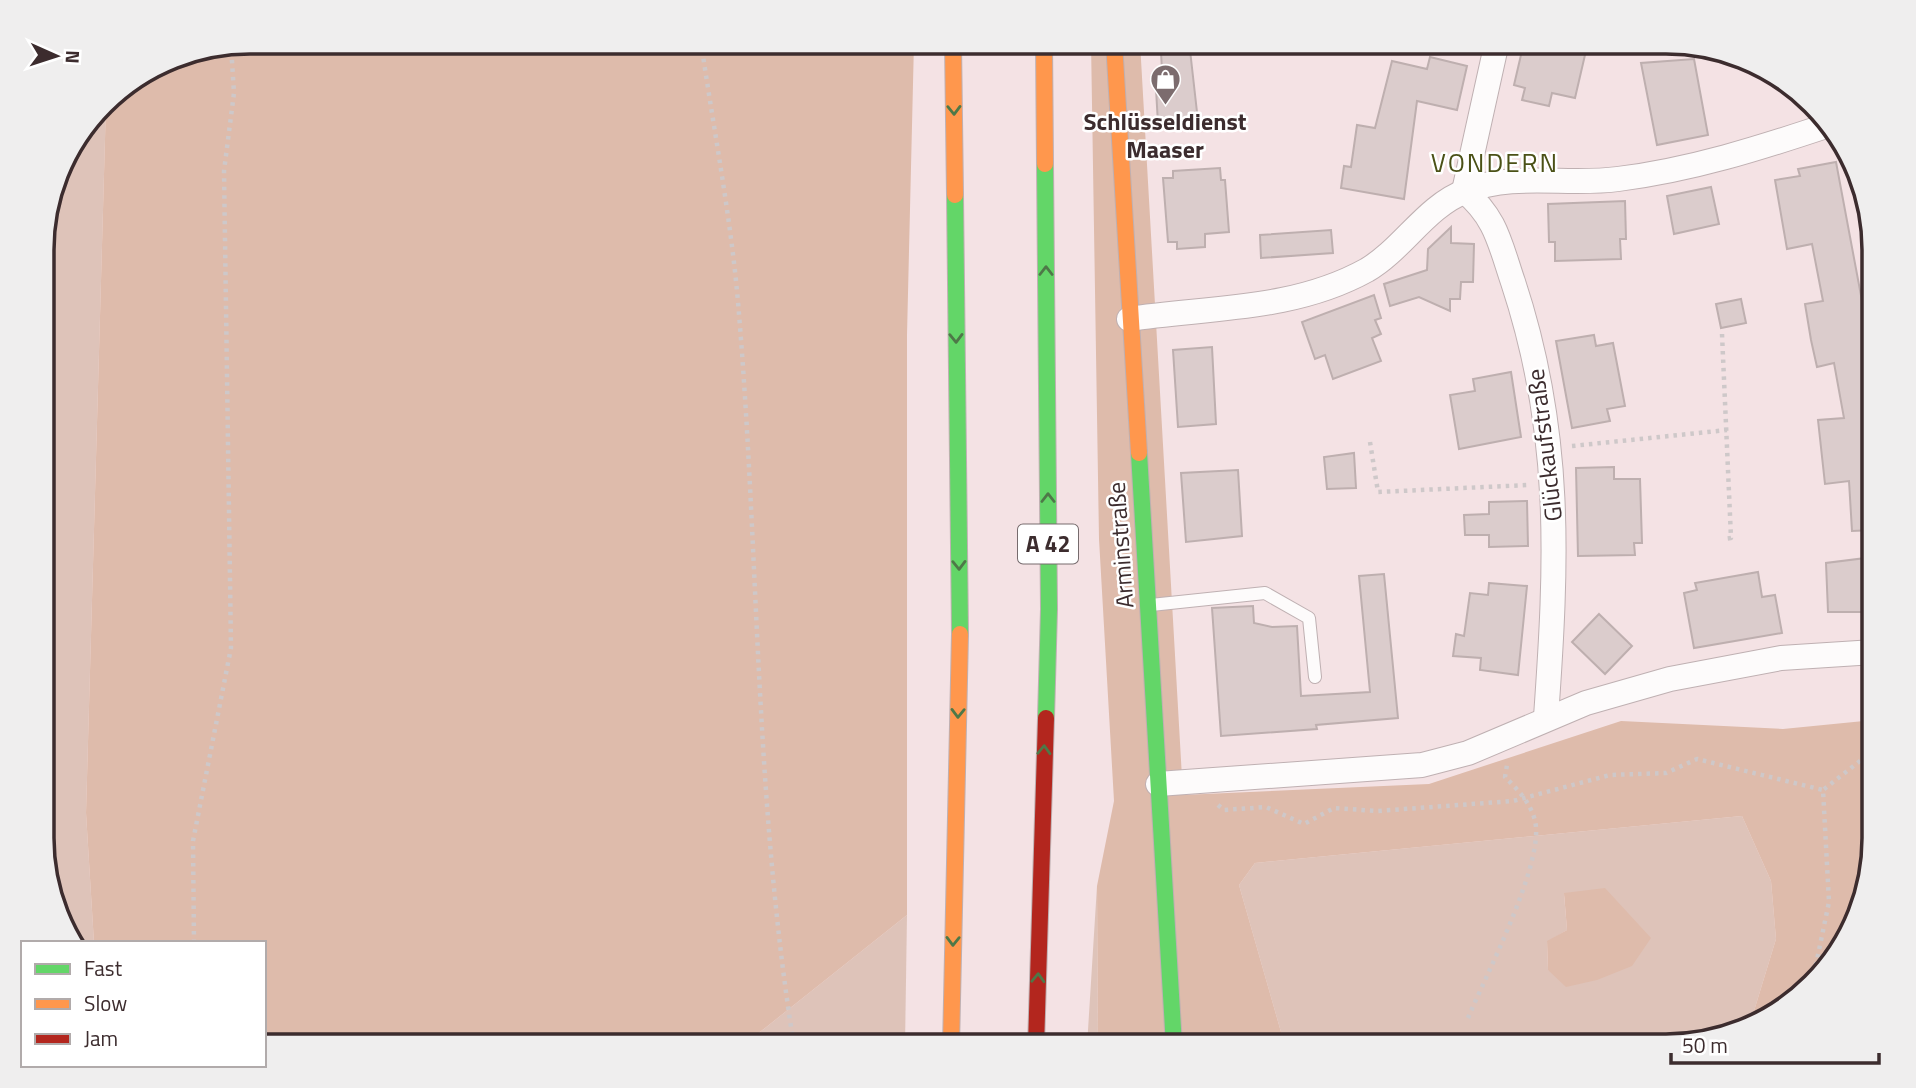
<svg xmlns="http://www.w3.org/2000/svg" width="1916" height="1088" viewBox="0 0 1916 1088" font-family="'Titillium Web',sans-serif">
	<rect width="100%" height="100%" fill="#f4e2e4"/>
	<g fill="#dec3b9" fill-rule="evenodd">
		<polygon points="106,103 86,813 94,943 73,943 44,865 44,223 64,158"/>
		<path d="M1742,816L1771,881L1776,939L1750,1024L1679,1046H1285L1239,885L1255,863ZM1564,894L1597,980L1548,970L1547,942L1567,930Z"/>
		<polygon points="1097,886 1098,1046 1087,1046"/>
		<polygon points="907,915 905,1046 752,1046 755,1036"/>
	</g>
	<g fill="#debbab">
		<polygon points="250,42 914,42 907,335 907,915 755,1036 752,1046 264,1046 264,943 94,943 86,813 106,103 113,94 171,58"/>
		<polygon points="1091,42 1140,42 1183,795 1429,784 1621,721 1783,729 1874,720 1874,851 1846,942 1770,1018 1750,1024 1776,939 1771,881 1742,816 1255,863 1239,885 1285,1046 1098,1046 1097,886 1114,801 1099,539"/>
		<polygon points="1605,888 1651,938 1632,966 1597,980 1566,987 1548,970 1547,941 1567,930 1564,893"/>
	</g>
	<g fill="#dbcccc" stroke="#beafaf" stroke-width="2">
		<polygon points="1524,42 1588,42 1575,98 1552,93 1549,106 1522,100 1525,88 1514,85"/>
		<polygon points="1190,50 1198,121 1158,124 1155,71 1162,71 1161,52"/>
		<polygon points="1430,57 1467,66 1457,110 1417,101 1404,199 1341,188 1344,166 1351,167 1357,125 1375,128 1392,61 1427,69"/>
		<polygon points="1694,59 1708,135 1657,145 1641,63"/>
		<polygon points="1836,162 1874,365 1874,530 1852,531 1849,481 1825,484 1818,420 1844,418 1834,363 1817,367 1811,340 1805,304 1823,301 1812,244 1787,249 1775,180 1800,176 1798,169"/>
		<polygon points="1220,168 1221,180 1225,180 1229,232 1205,234 1205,247 1177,249 1177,242 1168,242 1163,178 1173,178 1173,171"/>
		<polygon points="1711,187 1719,224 1674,234 1667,196"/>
		<polygon points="1625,201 1626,239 1620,239 1621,259 1555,261 1555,242 1549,242 1548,204"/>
		<polygon points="1451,227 1451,243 1474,244 1473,282 1461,282 1460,299 1450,299 1450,311 1419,297 1390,306 1384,284 1427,270 1428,249"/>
		<polygon points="1331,230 1333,253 1261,258 1260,235"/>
		<polygon points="1374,295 1381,318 1375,320 1381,334 1372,338 1381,361 1333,379 1325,355 1315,359 1302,322"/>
		<polygon points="1741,299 1746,323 1721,328 1716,304"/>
		<polygon points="1594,335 1596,346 1613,343 1625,406 1607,409 1610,421 1572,428 1556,341"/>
		<polygon points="1212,347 1216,424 1178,427 1173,350"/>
		<polygon points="1511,372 1521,437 1459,449 1450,395 1475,391 1473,379"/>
		<polygon points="1354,453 1356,488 1327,489 1324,457"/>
		<polygon points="1614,467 1614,479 1640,479 1642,543 1634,543 1635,555 1578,556 1576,468"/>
		<polygon points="1238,470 1242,536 1186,542 1181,473"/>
		<polygon points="1527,501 1528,546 1489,547 1489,535 1465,535 1464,515 1489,514 1489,502"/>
		<polygon points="1874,557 1874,612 1828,612 1826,563"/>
		<polygon points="1758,572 1762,597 1775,595 1782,633 1694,648 1684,593 1697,590 1695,583"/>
		<polygon points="1384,574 1398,718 1316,725 1317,729 1221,736 1212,608 1253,606 1254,623 1272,627 1297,626 1301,696 1370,692 1359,576"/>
		<polygon points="1489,583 1527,586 1518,675 1480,670 1481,658 1453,656 1456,634 1464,636 1470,593 1488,595"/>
		<polygon points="1599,614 1632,646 1605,674 1572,642"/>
	</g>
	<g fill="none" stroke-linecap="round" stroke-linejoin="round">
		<defs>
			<polyline id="lane" points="1151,605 1265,593 1309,618 1315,677"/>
			<g id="street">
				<path d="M1464,191C1496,217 1500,244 1513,282C1563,433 1557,562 1546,717"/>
				<polyline points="1464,191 1497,42"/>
				<path d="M1129,319C1209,307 1293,311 1367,270C1403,249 1426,206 1466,191C1514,172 1568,186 1618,179C1691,170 1760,148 1829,125"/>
				<polyline points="1158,784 1422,765 1468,753 1586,703 1670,679 1781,658 1874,652"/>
			</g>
			<g id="fast">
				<polyline points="1045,164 1049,609 1046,718"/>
				<polyline points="955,195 960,634"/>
				<polyline points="1139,453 1174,1046"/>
			</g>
			<g id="slow">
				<polyline points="953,42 955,195"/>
				<polyline points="1044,42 1045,164"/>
				<polyline points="1114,42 1139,453"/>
				<polyline points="951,1046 960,634"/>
			</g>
			<polyline id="jam" points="1036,1046 1046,718"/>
		</defs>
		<use href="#lane" stroke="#bfb0b2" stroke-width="14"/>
		<use href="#street" stroke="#bfb0b2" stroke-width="26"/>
		<use href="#fast" stroke="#bfb0b2" stroke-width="18"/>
		<use href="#slow" stroke="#bfb0b2" stroke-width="18"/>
		<use href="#jam" stroke="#bfb0b2" stroke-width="18"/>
		<g stroke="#cec8c9" stroke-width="4.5" stroke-dasharray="3.5 5" stroke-linecap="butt">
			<path d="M701,42C714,132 732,223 739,314C759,558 755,804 794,1046"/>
			<polyline points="1722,334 1731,538 1723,539"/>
			<polyline points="1370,442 1378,492 1528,485"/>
			<polyline points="1572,446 1727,430"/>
			<polyline points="1218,805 1224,810 1266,807 1304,824 1334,808 1377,811 1513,801 1610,775 1666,773 1697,759 1823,790"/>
			<polyline points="194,943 193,841 231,648 224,171 234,93 231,46"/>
			<polyline points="1814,974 1829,902 1823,790 1874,750"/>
			<path d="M1468,1018C1486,975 1545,862 1535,821C1531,803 1517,789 1505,777L1507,765"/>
		</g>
		<use href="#lane" stroke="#fdfbfb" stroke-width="12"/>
		<use href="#street" stroke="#fdfbfb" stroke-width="24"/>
		<use href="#fast" stroke="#63d668" stroke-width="16"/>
		<use href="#slow" stroke="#ff974d" stroke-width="16"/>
		<use href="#jam" stroke="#b3261e" stroke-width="16"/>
	</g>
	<defs><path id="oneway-chevron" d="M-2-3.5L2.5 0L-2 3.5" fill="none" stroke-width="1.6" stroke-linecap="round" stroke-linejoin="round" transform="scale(1.75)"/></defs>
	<g stroke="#4e7848">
		<use href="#oneway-chevron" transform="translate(954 110) rotate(89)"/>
		<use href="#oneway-chevron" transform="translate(1046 271) rotate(-90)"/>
		<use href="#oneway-chevron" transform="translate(956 338) rotate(89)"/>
		<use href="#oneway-chevron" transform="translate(1048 498) rotate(-90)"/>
		<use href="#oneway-chevron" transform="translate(959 565) rotate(89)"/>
		<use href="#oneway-chevron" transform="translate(958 713) rotate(91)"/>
		<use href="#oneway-chevron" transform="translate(1044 750) rotate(-88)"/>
		<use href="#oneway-chevron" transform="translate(953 941) rotate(91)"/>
		<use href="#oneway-chevron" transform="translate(1038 978) rotate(-88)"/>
	</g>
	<defs>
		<symbol id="shop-pin" viewBox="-11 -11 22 30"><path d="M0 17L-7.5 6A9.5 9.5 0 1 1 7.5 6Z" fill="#7c6c6e" stroke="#fff"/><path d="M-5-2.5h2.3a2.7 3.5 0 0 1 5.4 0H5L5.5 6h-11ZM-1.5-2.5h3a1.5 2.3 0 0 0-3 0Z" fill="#fff"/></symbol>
	</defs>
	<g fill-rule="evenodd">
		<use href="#shop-pin" x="1148" y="62" width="35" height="47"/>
	</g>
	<g text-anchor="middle" stroke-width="5" stroke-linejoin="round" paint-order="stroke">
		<rect fill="#fff" stroke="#766b6d" stroke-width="2" x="1018" y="524.5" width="60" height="39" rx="5"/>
		<g font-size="23" font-weight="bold" fill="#3c2c2e">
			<text x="1048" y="552">A 42</text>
		</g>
		<g font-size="24" font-weight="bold" fill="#3c2c2e" stroke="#fff">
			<text x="1165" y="130">Schlüsseldienst<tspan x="1165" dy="28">Maaser</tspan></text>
		</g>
		<g font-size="24" fill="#3c2c2e" stroke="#fff">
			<text transform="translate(1545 445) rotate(-97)" y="8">Glückaufstraße</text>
			<text transform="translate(1121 545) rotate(-94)" y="8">Arminstraße</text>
		</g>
		<g font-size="26" letter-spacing="2" fill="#4b5117" stroke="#fff">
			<text x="1495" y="172">VONDERN</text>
		</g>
	</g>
	<path d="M0 0H1916V1088H0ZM250 54H1666A196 196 0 0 1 1862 250V838A196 196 0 0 1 1666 1034H250A196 196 0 0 1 54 838V250A196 196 0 0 1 250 54Z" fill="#efeeee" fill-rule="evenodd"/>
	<path fill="none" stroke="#3c2c2e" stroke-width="3.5" d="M250 54H1666A196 196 0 0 1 1862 250V838A196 196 0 0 1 1666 1034H250A196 196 0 0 1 54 838V250A196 196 0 0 1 250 54Z"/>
	<rect x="21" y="941" width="245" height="126" fill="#ffffff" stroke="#b1abab" stroke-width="2"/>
	<rect x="35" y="964" width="35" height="10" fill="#63d668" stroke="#b1abab" stroke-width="2"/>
	<text x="84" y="976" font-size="21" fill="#3c2c2e">Fast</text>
	<rect x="35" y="999" width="35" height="10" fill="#ff974d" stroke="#b1abab" stroke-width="2"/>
	<text x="84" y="1011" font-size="21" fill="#3c2c2e">Slow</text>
	<rect x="35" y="1034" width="35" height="10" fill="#b3261e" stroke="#b1abab" stroke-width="2"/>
	<text x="84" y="1046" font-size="21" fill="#3c2c2e">Jam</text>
	<g transform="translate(56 56) rotate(93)" stroke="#ffffff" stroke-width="5" paint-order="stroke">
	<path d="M0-5L12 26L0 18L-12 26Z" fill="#3c2c2e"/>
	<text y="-10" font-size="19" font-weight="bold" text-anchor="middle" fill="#3c2c2e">N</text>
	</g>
	<path d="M1671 1053v10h208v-10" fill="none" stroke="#3c2c2e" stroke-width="3.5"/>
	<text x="1682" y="1053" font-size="21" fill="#3c2c2e" stroke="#ffffff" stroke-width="5" paint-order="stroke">50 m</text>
</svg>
